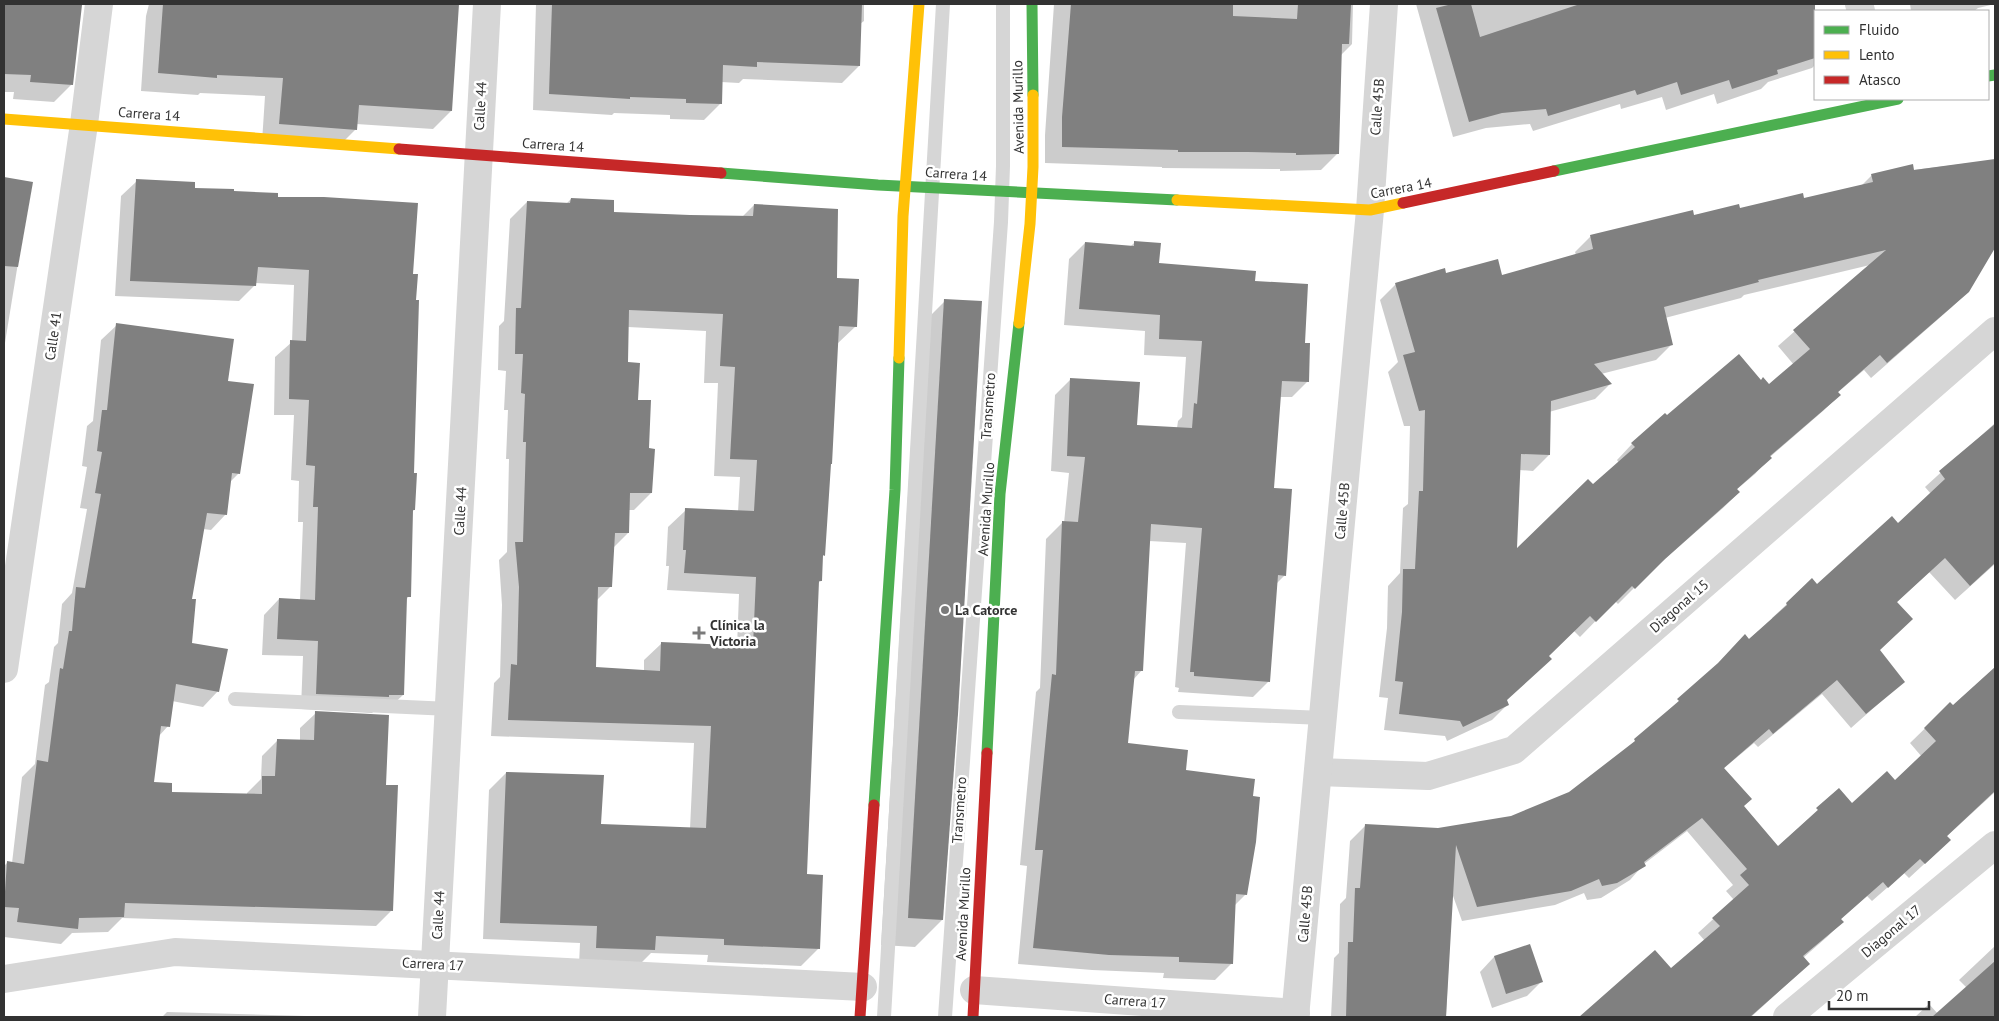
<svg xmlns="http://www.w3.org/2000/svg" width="1999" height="1021" viewBox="0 0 1999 1021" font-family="'PT Sans',sans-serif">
	<rect width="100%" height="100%" fill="#fff"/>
	<g fill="#0003" fill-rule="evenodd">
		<polygon points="4,4 61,4 80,6 72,84 54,102 13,99 14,92 4,92"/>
		<polygon points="149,4 458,4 451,111 433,129 356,124 356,129 337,148 262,142 265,96 200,93 198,95 141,91 146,16"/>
		<polygon points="536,4 864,4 864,21 860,24 859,66 842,83 743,79 739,83 721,82 720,104 704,120 670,119 670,115 614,113 612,115 533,110"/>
		<polygon points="1054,4 1353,4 1352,44 1341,55 1338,153 1321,170 1280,171 1280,169 1162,168 1162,167 1045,163 1045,135"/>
		<polygon points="1416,4 1812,4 1815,13 1815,65 1812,68 1768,82 1761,89 1717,104 1714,94 1666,110 1662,97 1621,109 1620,104 1533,131 1530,124 1486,128 1453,137"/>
		<polygon points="1910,4 1995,4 1978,8 1974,11 1911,11"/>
		<path d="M1995,160V246L1968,291L1952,307L1871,378L1864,370L1837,393L1839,395L1823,411L1770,457L1755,474L1736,490L1739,492L1723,508L1648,574L1618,604L1615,601L1580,637L1573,630L1506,700L1508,704L1492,720L1447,741L1445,736L1384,730L1388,698L1379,697L1387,628L1388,586L1400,573L1403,508L1408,504L1410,426H1404L1388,372L1398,362L1380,300L1396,284L1445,274L1501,277L1576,255L1575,252L1591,236L1693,216L1803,200L1860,187L1872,175ZM1870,265L1778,346L1794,365L1769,386L1760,382L1667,417L1632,444L1617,460L1619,463L1516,551L1519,470L1533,471L1549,455V412L1595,399L1610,384L1601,374L1656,360L1671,345L1665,318L1741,298L1744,295Z"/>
		<polygon points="4,179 31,183 4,349"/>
		<polygon points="137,181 193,189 233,192 276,198 412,276 415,301 412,474 414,510 412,512 409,596 406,600 403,695 387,710 375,710 372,713 301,709 303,656 262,655 264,615 279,599 300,600 303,522 298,522 299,481 291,480 294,415 274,415 275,357 292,342 294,285 255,283 255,285 239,301 115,296 121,196"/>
		<path d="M571,199L612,213L742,217L754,205L836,279L856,326L837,344L824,555L822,557L821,581L818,583L805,875L818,949L801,966L707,962L708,955L651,953L637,967L579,965L580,943L483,939L489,790L506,773L600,825L690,829L694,743L491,736L494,683L500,677L502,605L499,560L507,552L509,459H506L508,410H504L506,371L498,370L499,326L504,321L510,219L527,202L566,204ZM628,327L706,331L704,383H718L714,476L740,477L738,512L686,510L668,527L666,566H669L667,590L739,594L737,647L662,643L644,660V671L594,669L596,601L611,586L613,548L628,533V510H634L651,493L647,450L627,363Z"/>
		<polygon points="1135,242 1158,265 1254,282 1303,344 1308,381 1292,397 1280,397 1273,489 1285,575 1276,584 1269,681 1253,697 1178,692 1179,688 1175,687 1186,543 1149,541 1142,670 1133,680 1127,744 1185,771 1246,894 1234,906 1231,964 1215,980 1163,978 1164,973 1092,970 1018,964 1027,866 1020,865 1036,692 1040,688 1046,539 1062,523 1064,523 1069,473 1051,471 1055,395 1071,379 1135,426 1177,428 1178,421 1182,417 1186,357 1144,355 1145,331 1064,325 1069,259 1085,243 1130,247"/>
		<polygon points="945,301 942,920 915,947 881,945 918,328"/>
		<polygon points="117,325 227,382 239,473 230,482 226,514 211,530 203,529 190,600 190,644 218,691 203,707 172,701 168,726 159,736 153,783 170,793 247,795 247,793 261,779 262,756 278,740 300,741 300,728 316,713 385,786 391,911 376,926 122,918 108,932 72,933 61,944 4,937 4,866 7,863 12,863 22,777 35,764 45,685 49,682 54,647 58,643 62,604 72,593 87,509 80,508 87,467 82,466 87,426 93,421 101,340"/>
		<polygon points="1995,423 1995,564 1955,600 1929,572 1896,603 1879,650 1903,682 1851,728 1822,694 1758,747 1754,743 1723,769 1743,807 1778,847 1839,790 1852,804 1895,781 1922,757 1910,743 1950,704 1953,707 1995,669 1995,792 1946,837 1934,855 1909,878 1904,873 1872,901 1867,896 1840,920 1842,922 1827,937 1803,958 1809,964 1751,1017 1581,1017 1655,952 1671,970 1705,941 1698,933 1734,900 1726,891 1733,885 1687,831 1644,864 1630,880 1601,898 1587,900 1584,893 1555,905 1462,921 1452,893 1446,1017 1331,1017 1334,958 1339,953 1340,904 1346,898 1350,841 1365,826 1438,829 1512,817 1569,793 1626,750 1714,668 1773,619 1772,618 1787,604 1817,586 1898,524 1931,494 1925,487"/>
		<polygon points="1529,946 1541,982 1527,996 1492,1008 1480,972 1494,957"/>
		<polygon points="1995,946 1995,1017 1915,1017 1929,1004 1938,1014 1967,988 1959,980"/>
		<polygon points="167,1012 341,1017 134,1017 135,1016 162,1017"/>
	</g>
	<g fill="#808080" fill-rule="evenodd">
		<polygon points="4,4 82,5 73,85 30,82 31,75 4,74"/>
		<polygon points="163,4 459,4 452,111 359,105 357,130 279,124 283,78 217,75 217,78 158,73"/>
		<polygon points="552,4 862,4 860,66 757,62 757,67 723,65 722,104 686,103 686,99 630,97 630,99 549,94"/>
		<polygon points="1071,4 1233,4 1233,16 1297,19 1298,4 1351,4 1349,44 1342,44 1339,154 1296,155 1296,153 1248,152 1178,152 1178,150 1062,147 1062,117"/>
		<polygon points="1452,4 1471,4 1480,37 1580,4 1815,4 1815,58 1777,70 1778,74 1732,89 1729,80 1681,95 1677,82 1637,95 1635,90 1548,116 1546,109 1502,113 1469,122 1436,8"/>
		<path d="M1995,159V248L1969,292L1887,363L1880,355L1838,392L1841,395L1770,456L1772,458L1737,489L1740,492L1665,559L1635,589L1632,586L1596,622L1590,616L1549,656L1552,659L1507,700L1509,705L1463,727L1460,721L1399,714L1403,682L1395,681L1402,612L1403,569H1415L1419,491H1423L1425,410L1419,411L1403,355L1415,352L1395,283L1445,268L1446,273L1498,259L1502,275L1593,249L1590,235L1693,210L1694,215L1739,204L1740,208L1803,193L1804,198L1873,182L1871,174L1913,164L1914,170ZM1886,250L1793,330L1810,349L1769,384L1763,377L1761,380L1739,354L1667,415L1665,413L1631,443L1635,447L1593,484L1588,479L1517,548L1521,454L1550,455L1551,401L1612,384L1594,364L1673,345L1664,307L1759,282L1758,280Z"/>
		<polygon points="4,177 33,182 18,267 4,266"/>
		<polygon points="136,179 195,182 195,188 234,189 234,191 278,193 278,197 324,197 418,203 413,274 418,274 416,300 419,300 414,473 417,473 415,510 413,510 411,597 407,597 404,695 389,695 389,697 316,694 318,641 277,639 279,598 315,600 318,507 313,507 315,466 306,465 309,400 289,399 290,340 306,341 309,270 258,267 256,286 130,281"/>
		<path d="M571,198L614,200V212L690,215L753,216L754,204L838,209L837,278L859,279L857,327L839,326L832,464H831L825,556L823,555L822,581H819L807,874L823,875L820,949L724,945V939L656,936L655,950L596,948L597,926L500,923L506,772L604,775L601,824L706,828L711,726L508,720L511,664L517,665L519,587L515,542H523L526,442H523L525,394L521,393L523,354H515L516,308H521L527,201L570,203ZM629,310L723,314L720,366L735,367L730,459L757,460L754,511L685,508L683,550H686L684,573L756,577L753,646L661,642L660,671L596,667L598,587H612L615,533H629L630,493H652L655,449L649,448L651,400H638L640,363L628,362Z"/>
		<polygon points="1134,241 1161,243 1159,263 1256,271 1255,281 1308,284 1305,343 1310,343 1309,382 1282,381 1274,488 1292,489 1286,576 1278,575 1270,682 1194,676 1194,672 1190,672 1202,528 1151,524 1143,671 1135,671 1128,743 1188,750 1186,770 1255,779 1253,796 1260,797 1256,842 1247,895 1236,894 1233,964 1179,962 1179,957 1109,955 1033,948 1043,850 1035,850 1052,674 1056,675 1062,521 1078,522 1085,457 1067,456 1070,378 1140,382 1137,425 1192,428 1194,403 1197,404 1202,341 1159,339 1160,315 1079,309 1085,242 1134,246"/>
		<polygon points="944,299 982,301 958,714 943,920 908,918"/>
		<polygon points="116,323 234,339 228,381 254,384 240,474 232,473 227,515 207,513 192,599 196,599 192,643 228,649 219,692 176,684 170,727 161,726 154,782 172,783 172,792 262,794 262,776 275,776 277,739 314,740 315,711 389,715 386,785 398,785 393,911 125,903 124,917 79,918 78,929 17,922 19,908 4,907 7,861 24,864 37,760 48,762 60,668 63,669 69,631 72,631 76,587 85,588 101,494 95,493 102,452 97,451 102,410 107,410"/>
		<polygon points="1995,424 1995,563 1970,586 1945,558 1897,602 1913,619 1880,650 1905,682 1866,714 1837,680 1773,734 1769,729 1724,768 1752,799 1744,806 1778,846 1818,810 1816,808 1839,788 1852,803 1887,771 1895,780 1936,741 1924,728 1950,702 1953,705 1995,667 1995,791 1947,836 1951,840 1925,864 1920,859 1888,888 1883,882 1841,919 1844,922 1803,956 1810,964 1750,1017 1579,1017 1655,950 1671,968 1720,926 1712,918 1749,885 1740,875 1747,869 1702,818 1644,862 1646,866 1617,883 1602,886 1599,879 1571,891 1477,907 1456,845 1446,1017 1346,1017 1348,942 1353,942 1355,888 1360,888 1365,824 1438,828 1511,816 1569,792 1635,741 1634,739 1679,701 1677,699 1718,663 1745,634 1749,639 1787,605 1786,603 1812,578 1817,584 1892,516 1898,523 1945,479 1939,471"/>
		<polygon points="1530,944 1543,982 1506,994 1494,956"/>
		<polygon points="1995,961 1995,1017 1932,1017"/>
	</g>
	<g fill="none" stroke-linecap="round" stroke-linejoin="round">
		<g stroke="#d6d6d6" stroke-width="14">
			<polyline points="235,699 450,709"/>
			<polyline points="1179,712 1323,718"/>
			<path d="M884,1017C906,680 921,341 943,4"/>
			<polyline points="945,1017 1001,222 1003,166 1003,4"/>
		</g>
		<g stroke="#d6d6d6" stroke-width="28">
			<polyline points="1859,4 1861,11"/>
			<polyline points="4,669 84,124 99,4"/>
			<polyline points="1318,772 1428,776 1514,750 1995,331"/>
			<polyline points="4,979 175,952 863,987"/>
			<polyline points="974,990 1296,1013"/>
			<polyline points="432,1017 487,4"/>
			<polyline points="1295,1017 1370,210 1384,4"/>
			<polyline points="1787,1017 1995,845"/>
		</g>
		<g stroke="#4caf50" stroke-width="11">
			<polyline points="1032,4 1033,95"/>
			<polyline points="1988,76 1995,75"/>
			<polyline points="1554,171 1898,99"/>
			<polyline points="721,173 878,185 1177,200"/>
			<polyline points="987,753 1000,494 1019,323"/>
			<polyline points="874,805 895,490 899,358"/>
		</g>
		<g stroke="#ffc107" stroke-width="11">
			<polyline points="4,119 399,149"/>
			<polyline points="1177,200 1370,210 1403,203"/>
			<polyline points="1019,323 1030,224 1033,167 1033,95"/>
			<polyline points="899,358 903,216 919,4"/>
		</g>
		<g stroke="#c62828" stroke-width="11">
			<polyline points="399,149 721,173"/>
			<polyline points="1403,203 1554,171"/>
			<polyline points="860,1017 874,805"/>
			<polyline points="973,1017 987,753"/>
		</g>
	</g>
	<g fill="#7a7a7a" stroke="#fff" stroke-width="2">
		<circle cx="945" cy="610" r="5"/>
		<path d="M696.5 625.5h5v5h5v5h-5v5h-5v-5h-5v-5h5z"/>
	</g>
	<g text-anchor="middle" stroke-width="5" stroke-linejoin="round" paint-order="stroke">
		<g font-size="14" fill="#323232" stroke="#fff">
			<text transform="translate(480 106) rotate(-87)" y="5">Calle 44</text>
			<text transform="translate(1018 107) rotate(-91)" y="5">Avenida Murillo</text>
			<text transform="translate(1377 107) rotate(-86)" y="5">Calle 45B</text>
			<text transform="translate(149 114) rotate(4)" y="5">Carrera 14</text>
			<text transform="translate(553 145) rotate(4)" y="5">Carrera 14</text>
			<text transform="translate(956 174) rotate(4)" y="5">Carrera 14</text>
			<text transform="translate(1401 188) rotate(-11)" y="5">Carrera 14</text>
			<text transform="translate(53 336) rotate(-82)" y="5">Calle 41</text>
			<text transform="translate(988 406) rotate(-86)" y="5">Transmetro</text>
			<text transform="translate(986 509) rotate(-86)" y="5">Avenida Murillo</text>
			<text transform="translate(460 511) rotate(-87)" y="5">Calle 44</text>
			<text transform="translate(1342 511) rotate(-85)" y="5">Calle 45B</text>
			<text transform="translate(1679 606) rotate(-41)" y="5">Diagonal 15</text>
			<text transform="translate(959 810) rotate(-86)" y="5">Transmetro</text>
			<text transform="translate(963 914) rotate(-87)" y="5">Avenida Murillo</text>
			<text transform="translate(1305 914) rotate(-85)" y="5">Calle 45B</text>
			<text transform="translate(438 915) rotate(-87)" y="5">Calle 44</text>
			<text transform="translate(1891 931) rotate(-40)" y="5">Diagonal 17</text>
			<text transform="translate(433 964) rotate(3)" y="5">Carrera 17</text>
			<text transform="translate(1135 1001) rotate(4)" y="5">Carrera 17</text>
		</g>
		<g font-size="14" font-weight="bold" fill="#323232" stroke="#fff" text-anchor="start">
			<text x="955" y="615">La Catorce</text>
			<text x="710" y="630">Clínica la<tspan x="710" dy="16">Victoria</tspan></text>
		</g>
	</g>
	<rect width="1999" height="1021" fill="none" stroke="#323232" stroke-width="10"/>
	<rect x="1814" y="10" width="175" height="90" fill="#ffffff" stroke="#adadad"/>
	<rect x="1824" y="26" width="25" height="8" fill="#4caf50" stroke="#adadad"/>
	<text x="1859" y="35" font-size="15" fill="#323232">Fluido</text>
	<rect x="1824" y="51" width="25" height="8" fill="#ffc107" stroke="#adadad"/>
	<text x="1859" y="60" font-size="15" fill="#323232">Lento</text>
	<rect x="1824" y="76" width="25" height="8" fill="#c62828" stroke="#adadad"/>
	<text x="1859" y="85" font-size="15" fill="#323232">Atasco</text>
	<path d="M1829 1001v8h100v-8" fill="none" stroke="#323232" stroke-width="2.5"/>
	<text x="1836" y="1001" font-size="15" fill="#323232" stroke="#ffffff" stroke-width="4" paint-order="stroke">20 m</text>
</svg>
